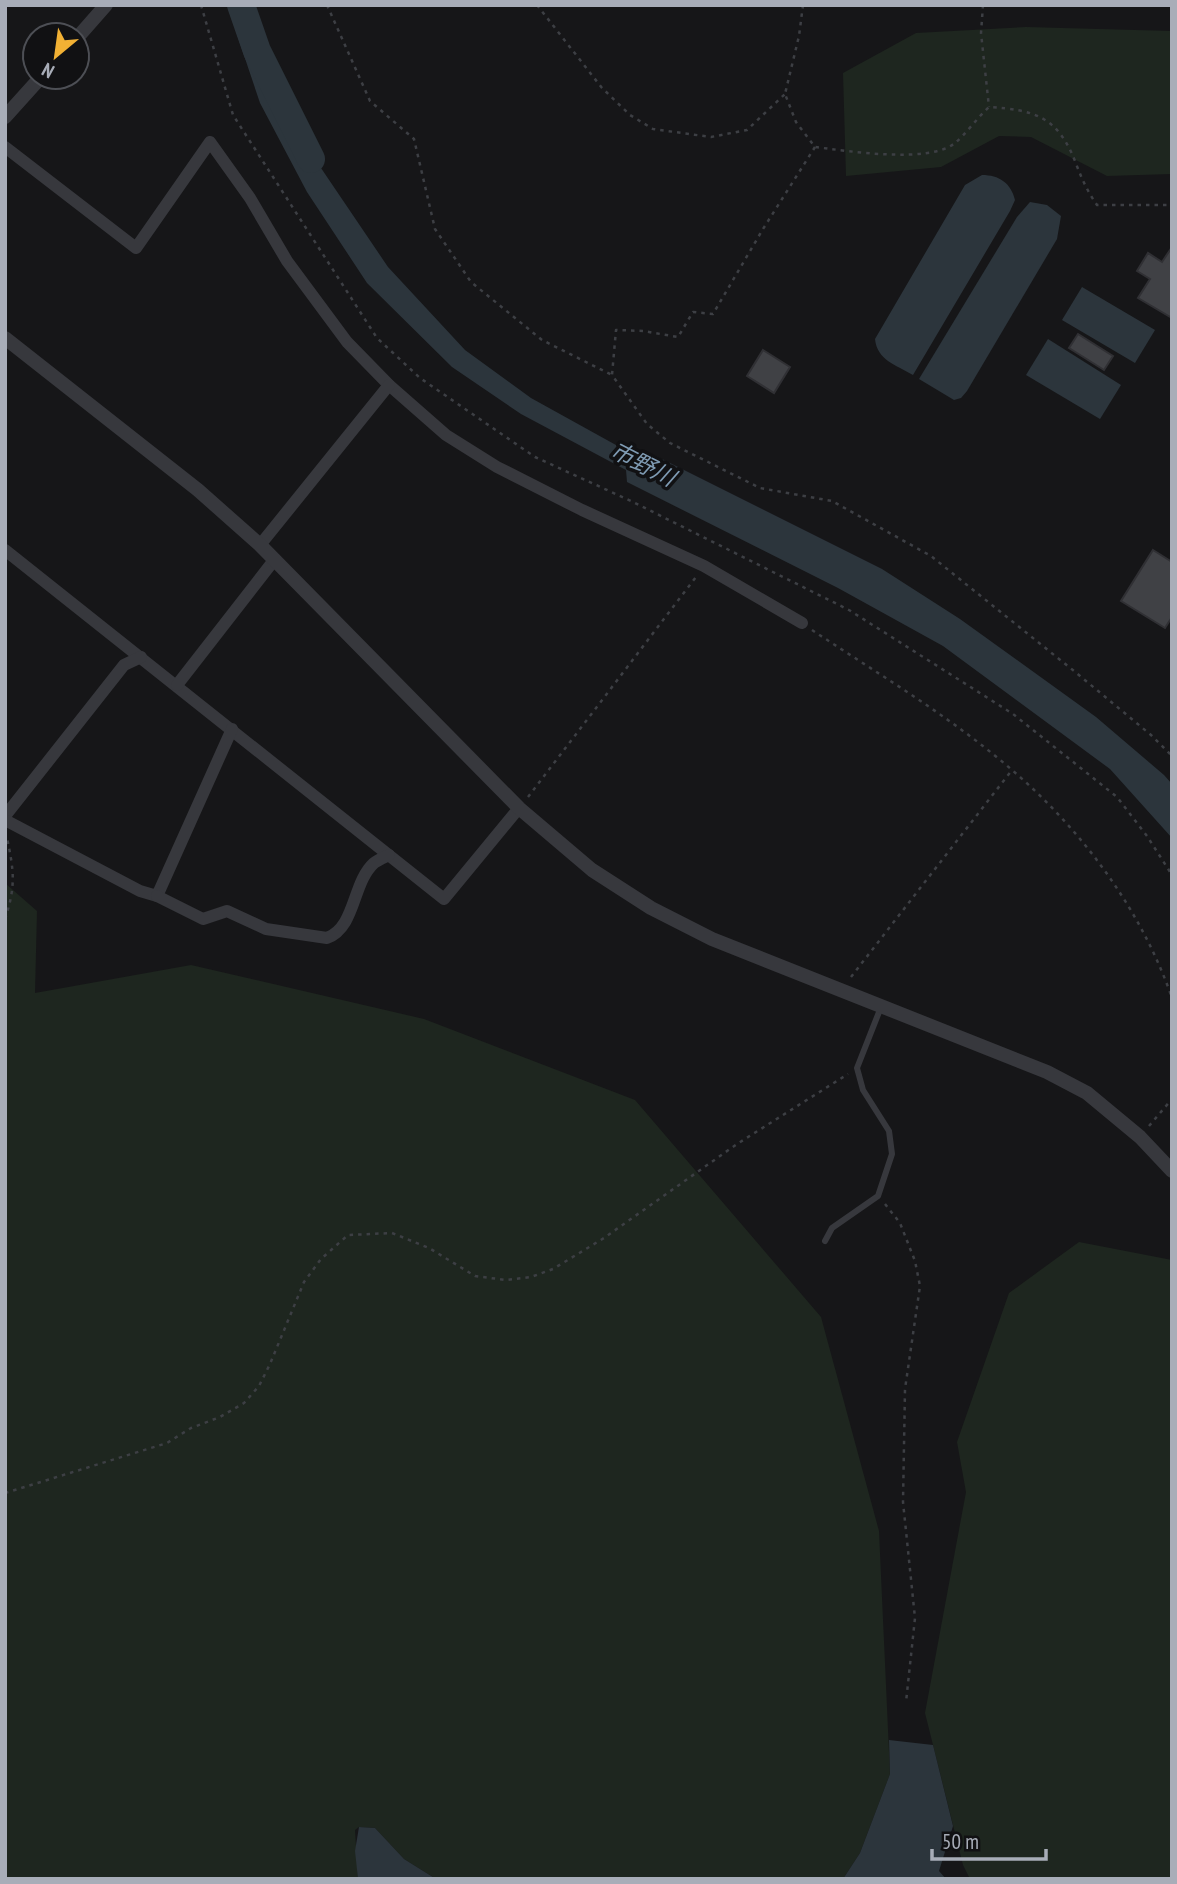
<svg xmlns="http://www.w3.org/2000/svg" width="1177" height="1884" viewBox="0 0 1177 1884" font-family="'PT Sans Narrow','Noto Sans JP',sans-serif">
	<rect width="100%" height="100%" fill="#161618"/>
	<g fill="#1e261f">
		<polygon points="1026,27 1172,31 1172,174 1107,176 1031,137 999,136 941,167 846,176 843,73 916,33"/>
		<polygon points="5,883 37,911 35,993 191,965 424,1019 635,1100 821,1317 879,1531 890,1774 860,1853 843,1879 436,1879 404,1859 375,1828 359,1827 355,1830 358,1879 5,1879"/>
		<polygon points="1079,1242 1172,1260 1172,1879 970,1879 963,1865 925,1713 966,1492 957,1442 1009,1293"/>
	</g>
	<g fill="#2c353c">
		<polygon points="227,5 247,5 277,103 388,267 465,350 531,398 634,455 644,450 882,569 960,619 1096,717 1164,775 1172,784 1172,838 1110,769 943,646 838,588 627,482 626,470 521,414 452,367 367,283 307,192 260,103"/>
		<path d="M982,175C999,175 1011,183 1015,200L1010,211L913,375C896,365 877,360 875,339L965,185Z"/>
		<polygon points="1030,202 1047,205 1061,216 1057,239 967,391 961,398 954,400 919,379 1017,217"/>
		<polygon points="1082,287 1155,330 1135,363 1062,320"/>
		<polygon points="1048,339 1121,385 1100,419 1026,375"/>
		<polygon points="889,1740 933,1745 953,1826 939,1871 946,1879 843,1879 860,1853 890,1774"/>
		<polygon points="359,1827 375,1828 404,1859 436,1879 358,1879 355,1851"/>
	</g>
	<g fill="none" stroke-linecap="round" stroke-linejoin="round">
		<polyline stroke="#2c353c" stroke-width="28" points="241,5 257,51 311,159"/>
	</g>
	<g fill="#404145" stroke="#303034" stroke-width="2">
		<polygon points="1172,247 1172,318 1138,298 1150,279 1137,271 1148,253 1162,262"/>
		<polygon points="1078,334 1113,356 1104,370 1069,348"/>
		<polygon points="763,350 790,367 774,393 747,376"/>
		<polygon points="1153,550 1172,562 1172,617 1165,628 1121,601"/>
	</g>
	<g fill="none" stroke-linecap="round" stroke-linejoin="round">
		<g stroke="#3d3f44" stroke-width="2.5" stroke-dasharray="3.5 5" stroke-linecap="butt">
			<polyline points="201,5 233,115 377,338 420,378 535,457 631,501 849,610 1013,714 1117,797 1147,836 1172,875"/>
			<polyline points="327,5 370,101 414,139 435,229 471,282 542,340 612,375"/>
			<polyline points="537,5 602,88 630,115 653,129 711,137 747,130 785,94"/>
			<path d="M803,5L799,36L785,94L796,122L815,147C848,151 929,164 955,143C966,134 977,118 989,107C1034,110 1057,116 1075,161C1081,177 1087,191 1097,205H1172"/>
			<polyline points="983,5 981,33 989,107"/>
			<polyline points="815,147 763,229 713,314 693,312 678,337 643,331 616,330 612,375 647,424 670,443 760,488 832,501 931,556 1074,671 1151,735 1172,756"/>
			<path d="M812,630C880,675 951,717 1012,770C1082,830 1142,911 1172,998"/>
			<polyline points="528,797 696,577"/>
			<path d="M5,919C16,886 14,871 7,838"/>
			<polyline points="851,977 1012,770"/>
			<polyline points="1149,1126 1172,1099"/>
			<polyline points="885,1204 900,1223 915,1261 920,1286 905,1389 903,1502 915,1618 906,1702"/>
			<polyline points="5,1493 167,1443 191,1428 220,1417 244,1403 259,1386 270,1364 304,1282 321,1259 348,1235 392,1233 429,1248 475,1276 506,1280 531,1277 553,1269 604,1238 737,1144 848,1074"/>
		</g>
		<polyline stroke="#37383d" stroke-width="6" points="825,1241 832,1228 878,1196 892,1154 889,1131 863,1090 857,1068 881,1007"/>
		<g stroke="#37383d" stroke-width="12">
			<polyline points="5,147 136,248 210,142 250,198 287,261 347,342 389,385 446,435 497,467 582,510 704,566 802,623"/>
			<polyline points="260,545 389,385"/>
			<polyline points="5,550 444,899 519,808"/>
			<polyline points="177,685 275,559"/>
			<polyline points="5,816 124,665 141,657"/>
			<polyline points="5,820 140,891 157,896 232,729"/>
			<path d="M157,896L203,919L227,911L266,929L327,938C356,927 352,883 374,863C378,860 385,857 389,855"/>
		</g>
		<g stroke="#37383d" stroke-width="14">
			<polyline points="77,38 106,5"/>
			<polyline points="5,117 41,77"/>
			<polyline points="5,338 198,490 260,545 519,808 592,870 651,908 712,939 1047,1072 1087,1093 1140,1137 1172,1171"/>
		</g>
	</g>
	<g text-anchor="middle" stroke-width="7" stroke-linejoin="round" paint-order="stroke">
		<g font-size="23" font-style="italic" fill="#7f9bb3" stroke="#111113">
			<text transform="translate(643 464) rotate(27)" y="8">市野川</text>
		</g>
	</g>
	<rect width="1177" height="1884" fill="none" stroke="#a8adb8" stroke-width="14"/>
	<g transform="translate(56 56) rotate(209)"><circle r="33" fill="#111113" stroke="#4d4f55" stroke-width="2"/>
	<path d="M0-5L12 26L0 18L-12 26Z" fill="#f2b134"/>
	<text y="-10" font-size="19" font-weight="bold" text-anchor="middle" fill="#a8adb8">N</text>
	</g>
	<path d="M932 1849v10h114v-10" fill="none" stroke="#a8adb8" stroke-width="3.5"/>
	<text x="942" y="1849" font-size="21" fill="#a8adb8" stroke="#111113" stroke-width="5" paint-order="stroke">50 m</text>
</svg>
